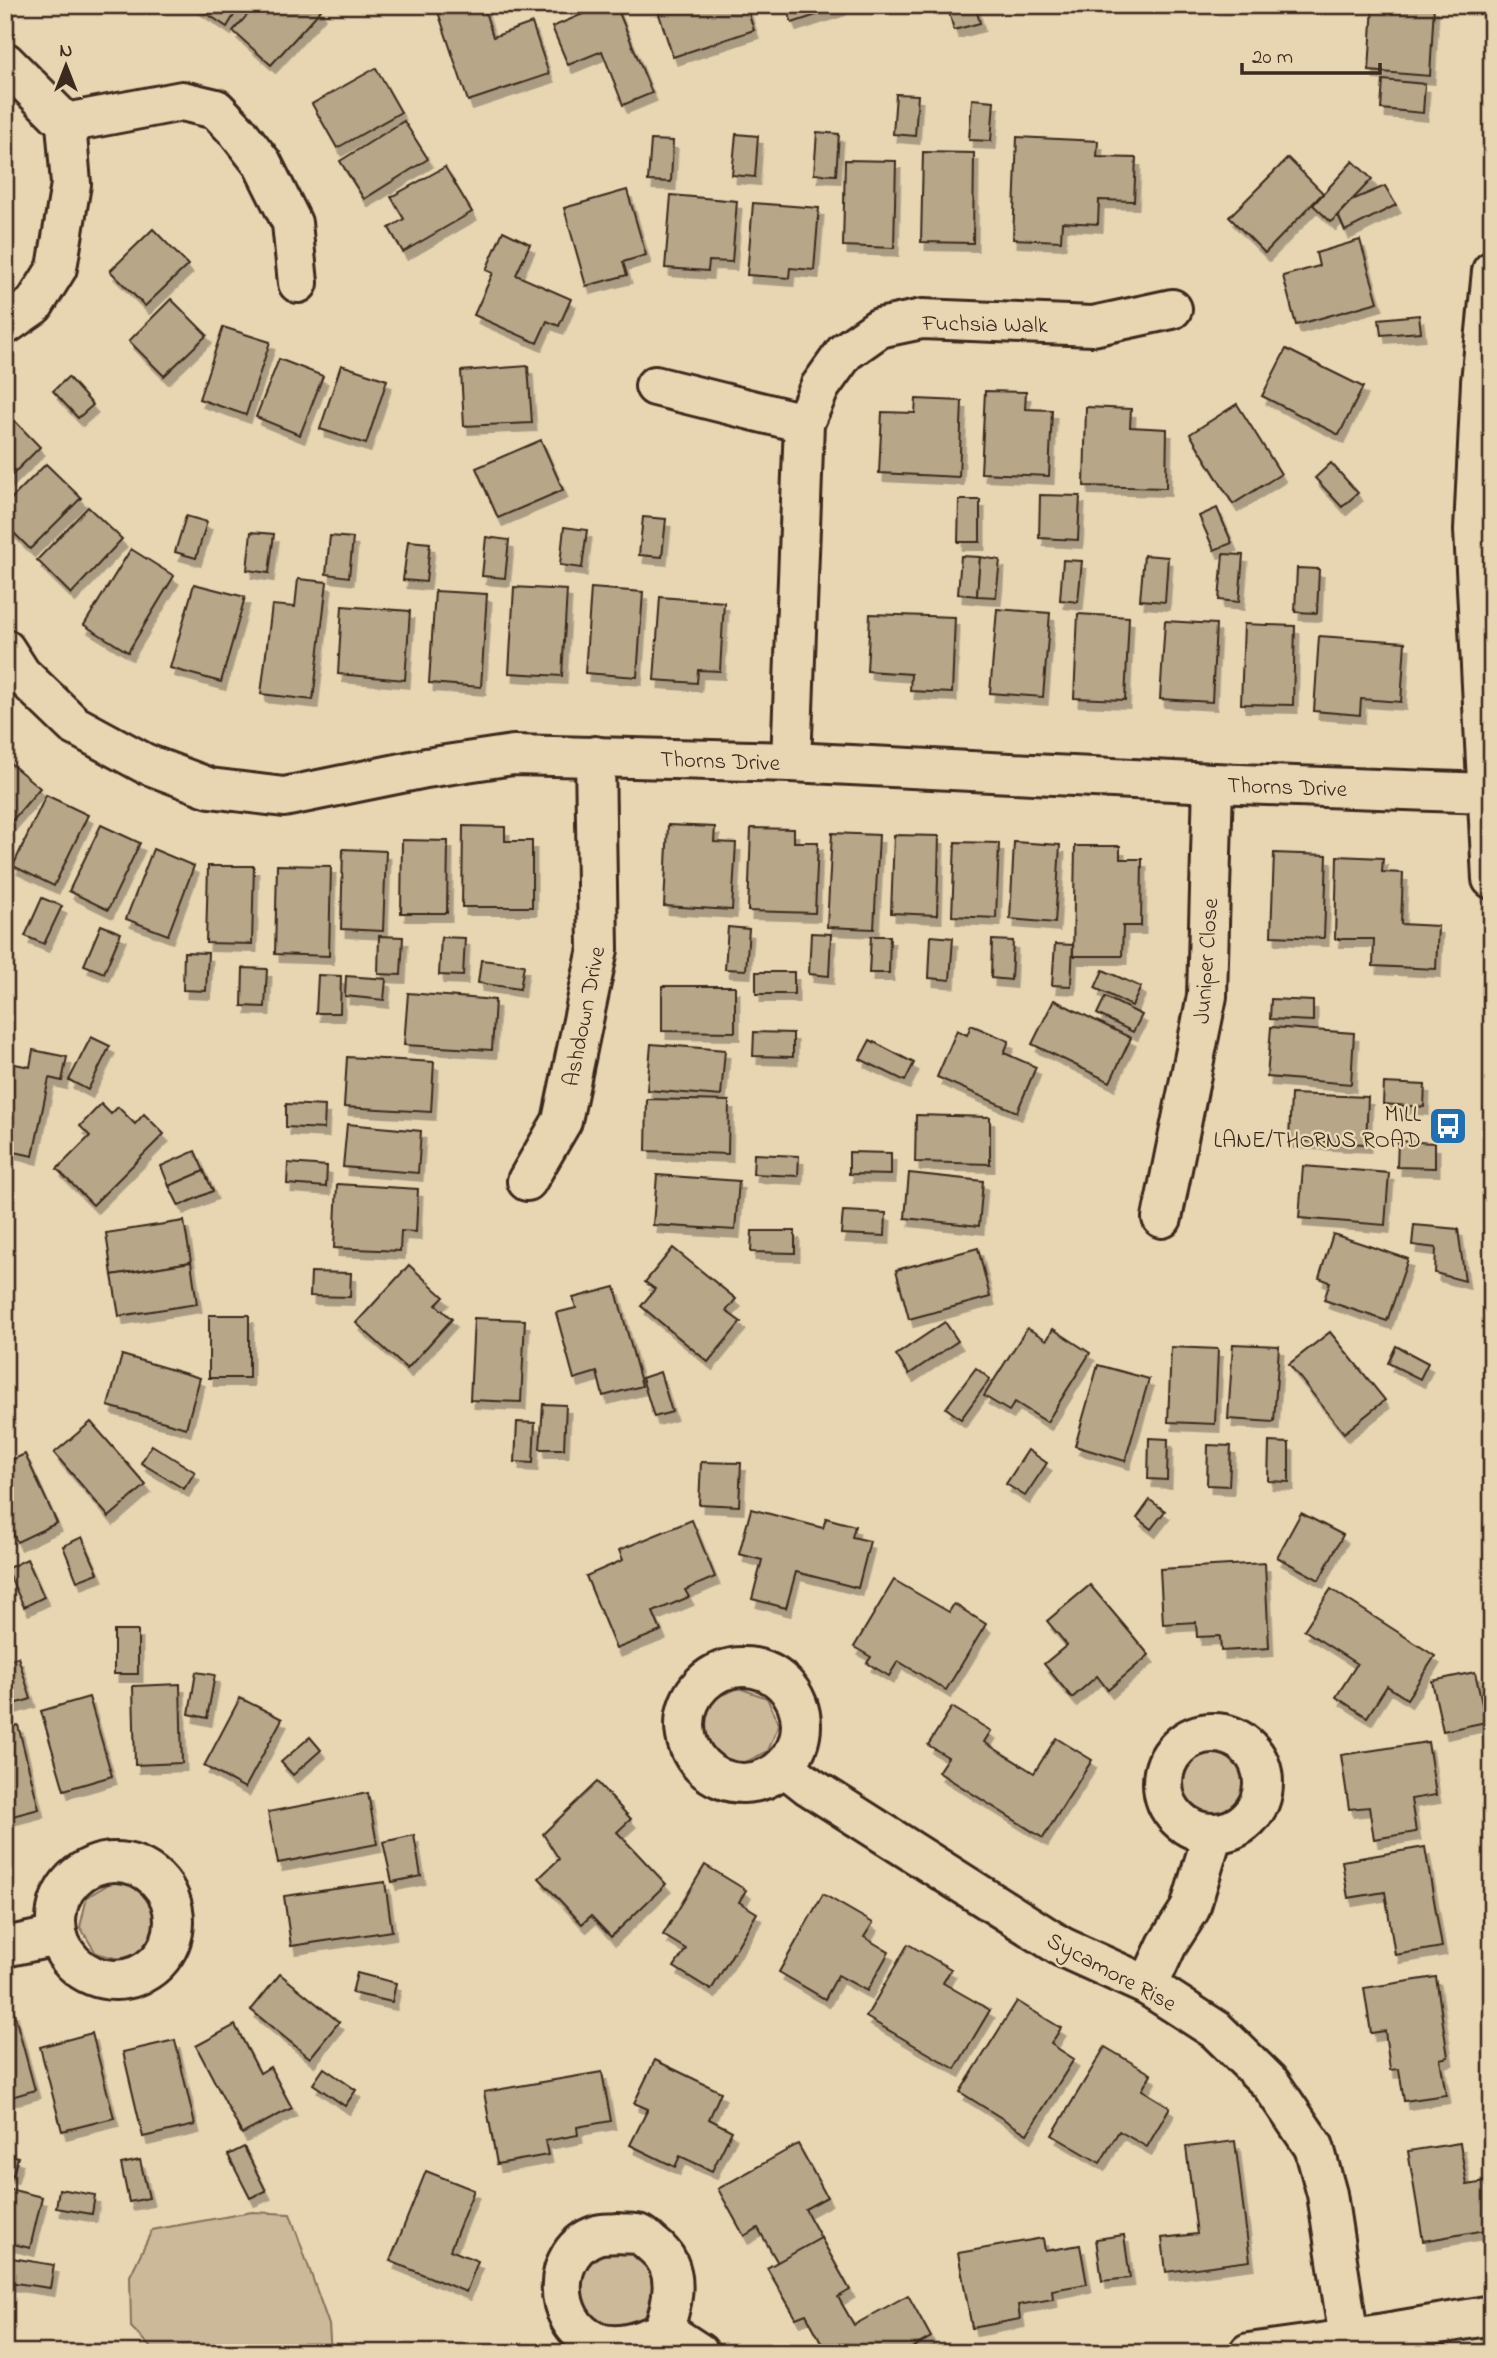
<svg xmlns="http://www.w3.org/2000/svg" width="1497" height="2358" viewBox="0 0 1497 2358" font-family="'Indie Flower',sans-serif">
	<defs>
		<filter id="shadow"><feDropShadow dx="4.5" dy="8" stdDeviation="0" flood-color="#0004"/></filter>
	</defs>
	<rect width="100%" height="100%" fill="#e8d5b2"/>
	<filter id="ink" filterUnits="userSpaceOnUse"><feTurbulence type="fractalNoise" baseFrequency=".0143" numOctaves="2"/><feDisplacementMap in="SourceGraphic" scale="14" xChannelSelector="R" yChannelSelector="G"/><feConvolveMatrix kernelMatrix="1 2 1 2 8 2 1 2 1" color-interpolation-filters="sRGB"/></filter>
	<g filter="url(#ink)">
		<g fill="#ccb99a" stroke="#84725c" stroke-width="2">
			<polygon points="739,1688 767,1698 779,1724 768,1751 742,1764 714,1754 702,1727 712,1699"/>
			<circle cx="1214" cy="1783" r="39"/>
			<polygon points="114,1881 144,1888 160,1915 153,1945 126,1961 96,1953 80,1927 87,1897"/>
			<polygon points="252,2212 290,2214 329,2325 331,2353 156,2353 131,2327 130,2276 152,2230"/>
			<polygon points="617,2247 646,2258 659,2286 648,2315 620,2328 591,2317 578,2288 589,2260"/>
		</g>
		<g fill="#b7a688" stroke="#3b2a1e" stroke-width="2" filter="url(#shadow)">
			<polygon points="194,5 240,5 227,27"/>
			<polygon points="256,5 316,5 321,10 271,65 233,31"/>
			<polygon points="483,5 493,37 532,23 549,74 468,101 436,6"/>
			<polygon points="604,5 616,5 652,93 623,105 602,51 568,65 552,27"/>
			<polygon points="656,5 746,5 754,30 673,57"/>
			<polygon points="786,5 841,5 841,7 792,23"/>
			<polygon points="947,5 975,5 980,23 954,30"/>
			<polygon points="1373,5 1434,5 1430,76 1369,71"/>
			<polygon points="376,68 401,112 337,148 312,104"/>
			<polygon points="1383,80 1425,84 1423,113 1381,109"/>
			<polygon points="896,94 918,95 915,136 893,134"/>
			<polygon points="972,99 994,101 991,141 969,140"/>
			<polygon points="404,121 428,159 364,199 340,161"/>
			<polygon points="817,132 839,134 836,175 814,174"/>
			<polygon points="736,134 758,136 755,177 732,175"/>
			<polygon points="1017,137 1098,141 1097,157 1136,158 1134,201 1099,200 1098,224 1062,222 1061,241 1013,239"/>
			<polygon points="651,140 673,141 671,182 648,181"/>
			<polygon points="923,152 974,153 973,243 921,242"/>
			<polygon points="1288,158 1323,193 1265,253 1229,217"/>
			<polygon points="845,160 896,161 894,248 843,246"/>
			<polygon points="1353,161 1372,179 1331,222 1313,205"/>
			<polygon points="445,167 472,212 403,252 389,228 404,219 391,197"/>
			<polygon points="1385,186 1396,205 1345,231 1338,215 1352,200"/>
			<polygon points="627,190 646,255 623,262 627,275 586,286 564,208"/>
			<polygon points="671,195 737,201 732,262 709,261 708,271 665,268"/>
			<polygon points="753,203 819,208 814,270 790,268 789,278 747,275"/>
			<polygon points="153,229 188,265 145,306 110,271"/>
			<polygon points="503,231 530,244 516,275 571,299 559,326 547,321 537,343 474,315 493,273 486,270"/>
			<polygon points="1360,240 1378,302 1296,325 1283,276 1319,266 1316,253"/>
			<polygon points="171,299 207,335 164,376 129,341"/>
			<polygon points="1419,315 1421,332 1381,335 1379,319"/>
			<polygon points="223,327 270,342 246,415 199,399"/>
			<polygon points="1286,349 1363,387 1339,435 1262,396"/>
			<polygon points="279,359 323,376 300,435 256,417"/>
			<polygon points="341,365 387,380 366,444 320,429"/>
			<polygon points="528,366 532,423 464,426 461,371"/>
			<polygon points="68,377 93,405 78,418 53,391"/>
			<polygon points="985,391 1026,392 1025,409 1052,410 1049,476 981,473"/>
			<polygon points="916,399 962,401 959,477 879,473 882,412 915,413"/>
			<polygon points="1237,404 1281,474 1233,504 1190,434"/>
			<polygon points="1086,407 1131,409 1130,427 1167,429 1166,488 1084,486"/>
			<polygon points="5,411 40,447 5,482"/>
			<polygon points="541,440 563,490 498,518 476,468"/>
			<polygon points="1331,463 1358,493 1342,507 1315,478"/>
			<polygon points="46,464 81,498 30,549 5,524 5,505"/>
			<polygon points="1040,495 1080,496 1078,540 1039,538"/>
			<polygon points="959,500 980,500 980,542 958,542"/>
			<polygon points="88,507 122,539 71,594 37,560"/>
			<polygon points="1217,508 1232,543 1214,550 1199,516"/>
			<polygon points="186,516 207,522 196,558 175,552"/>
			<polygon points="643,517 666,519 662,557 639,555"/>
			<polygon points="564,527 587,530 582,568 560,565"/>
			<polygon points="251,532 274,534 269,573 247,570"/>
			<polygon points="330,536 353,538 349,577 326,574"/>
			<polygon points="486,537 509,540 505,578 482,576"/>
			<polygon points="408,541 430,543 426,582 403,580"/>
			<polygon points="131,549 174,576 128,652 84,625"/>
			<polygon points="1223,554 1243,555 1239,602 1219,600"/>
			<polygon points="1144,555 1168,557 1165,602 1140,600"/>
			<polygon points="961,556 980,557 977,596 958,594"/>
			<polygon points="980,557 1000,560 996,597 977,596"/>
			<polygon points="1063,560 1082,561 1078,602 1060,600"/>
			<polygon points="1297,568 1319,569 1317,613 1295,612"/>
			<polygon points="298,579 327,582 313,700 261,694 272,605 295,607"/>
			<polygon points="194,584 245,597 221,682 170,668"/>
			<polygon points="514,587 567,590 562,676 509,673"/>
			<polygon points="591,588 643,592 637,677 585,673"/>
			<polygon points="435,591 487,594 481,687 429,683"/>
			<polygon points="660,597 724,602 720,671 698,670 697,683 654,680"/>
			<polygon points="342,606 410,611 405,680 338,674"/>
			<polygon points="997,609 1050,613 1043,697 990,693"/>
			<polygon points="870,614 955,617 952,693 910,691 911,674 867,671"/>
			<polygon points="1078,614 1129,617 1125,700 1074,698"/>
			<polygon points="1165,621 1216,624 1212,702 1160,699"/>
			<polygon points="1244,624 1295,626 1293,705 1241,704"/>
			<polygon points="1319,636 1405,642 1401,702 1361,699 1360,715 1314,711"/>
			<polygon points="5,759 40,788 5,829"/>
			<polygon points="46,795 88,815 54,886 13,866"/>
			<polygon points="101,825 140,843 108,910 69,891"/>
			<polygon points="668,825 715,827 714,842 736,843 732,910 664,906"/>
			<polygon points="463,826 505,827 505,841 532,841 532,907 462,907"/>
			<polygon points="751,828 794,829 794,842 818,842 815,913 748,911"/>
			<polygon points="832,833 879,835 874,929 827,927"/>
			<polygon points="894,835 939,836 937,915 891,913"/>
			<polygon points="402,840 448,841 447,913 401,913"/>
			<polygon points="955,842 999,843 996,918 952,916"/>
			<polygon points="1014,842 1060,845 1055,923 1010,919"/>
			<polygon points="1075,846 1120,846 1120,859 1142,859 1141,926 1123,926 1122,956 1073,956"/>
			<polygon points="153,849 194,866 168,935 126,919"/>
			<polygon points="343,849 386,851 383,931 341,929"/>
			<polygon points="1274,853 1327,855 1324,938 1271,936"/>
			<polygon points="1337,856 1383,858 1382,872 1403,873 1401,924 1438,926 1436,969 1373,966 1374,939 1335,939"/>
			<polygon points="277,865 331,866 329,956 275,954"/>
			<polygon points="208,866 254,866 252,944 206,943"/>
			<polygon points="42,898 62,906 44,944 25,936"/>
			<polygon points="101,925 121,933 104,973 84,965"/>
			<polygon points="728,927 749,929 746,970 725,969"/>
			<polygon points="811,933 831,934 829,976 809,974"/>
			<polygon points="379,936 403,937 401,975 378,974"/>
			<polygon points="871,936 890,936 889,973 869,973"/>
			<polygon points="931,936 953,938 950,980 929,978"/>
			<polygon points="441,937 465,938 463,976 439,975"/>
			<polygon points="992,940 1013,941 1011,980 991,978"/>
			<polygon points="1055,944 1073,945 1071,986 1052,985"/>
			<polygon points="184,952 208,953 206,991 183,990"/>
			<polygon points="481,960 524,965 520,989 478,983"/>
			<polygon points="243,968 267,969 265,1007 242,1006"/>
			<polygon points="1103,970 1141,987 1132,1006 1095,988"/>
			<rect x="756" y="972" width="38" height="22"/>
			<polygon points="318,975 341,976 340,1013 316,1013"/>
			<polygon points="346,976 386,979 384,1000 345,996"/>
			<polygon points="662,986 735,986 735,1032 662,1031"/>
			<polygon points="408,993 495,1000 492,1050 404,1045"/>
			<polygon points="1105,997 1142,1015 1133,1032 1097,1014"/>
			<polygon points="1271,999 1313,1001 1313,1021 1270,1019"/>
			<polygon points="1054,1000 1131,1038 1110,1082 1032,1044"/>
			<polygon points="971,1025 1009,1041 1004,1053 1036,1067 1017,1112 937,1077 957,1030 967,1035"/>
			<polygon points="1271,1027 1354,1033 1351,1084 1267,1077"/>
			<polygon points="754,1032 793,1033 793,1057 753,1056"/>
			<polygon points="91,1037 110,1046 88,1090 69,1080"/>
			<polygon points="870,1040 914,1063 905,1081 860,1059"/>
			<polygon points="651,1044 725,1050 721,1096 647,1090"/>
			<polygon points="33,1050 67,1057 62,1081 49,1078 33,1156 5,1150 5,1062 30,1067"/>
			<polygon points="347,1057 434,1062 431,1112 344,1107"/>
			<polygon points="1384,1083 1425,1085 1424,1107 1383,1104"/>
			<polygon points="1291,1094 1368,1097 1366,1144 1289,1140"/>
			<polygon points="647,1099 729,1101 728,1154 646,1151"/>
			<polygon points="101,1104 111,1114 118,1107 135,1124 144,1114 164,1134 93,1205 57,1169 90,1136 80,1126"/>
			<polygon points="286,1104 325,1106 324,1129 286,1127"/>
			<polygon points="916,1115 990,1117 990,1164 915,1162"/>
			<polygon points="347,1124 421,1131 418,1173 343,1167"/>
			<polygon points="1398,1141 1435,1143 1435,1168 1397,1167"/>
			<polygon points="195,1151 204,1171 169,1186 161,1166"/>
			<polygon points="849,1152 891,1153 891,1175 849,1174"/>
			<polygon points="754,1154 799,1156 798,1176 753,1174"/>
			<polygon points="288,1163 327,1166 326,1187 287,1184"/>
			<polygon points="1303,1166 1389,1173 1385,1225 1299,1218"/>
			<polygon points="204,1171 213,1191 179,1206 169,1186"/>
			<polygon points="909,1173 983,1181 979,1226 905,1218"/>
			<polygon points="657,1175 739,1181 735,1230 653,1225"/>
			<polygon points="337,1184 418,1189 416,1232 401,1231 400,1251 334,1248"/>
			<polygon points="843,1211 886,1213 885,1236 841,1234"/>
			<polygon points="184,1221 191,1262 112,1275 106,1233"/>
			<polygon points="1414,1225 1458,1229 1465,1281 1435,1273 1436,1248 1412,1245"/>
			<polygon points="752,1231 795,1231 795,1253 751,1252"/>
			<polygon points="1333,1234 1408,1259 1387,1321 1324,1300 1330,1282 1319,1278"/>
			<polygon points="673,1248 736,1299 726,1311 741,1322 708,1362 641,1306 655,1289 645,1282"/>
			<polygon points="978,1248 990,1297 909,1319 896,1270"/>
			<polygon points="191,1262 197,1304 119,1316 112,1275"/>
			<polygon points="409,1265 444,1297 436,1305 452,1319 407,1369 356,1323"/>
			<polygon points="311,1272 351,1273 350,1297 310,1296"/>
			<polygon points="615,1287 642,1386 603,1396 597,1372 574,1379 556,1313 576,1308 573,1298"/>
			<rect x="209" y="1315" width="40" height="63"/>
			<polygon points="474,1318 525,1320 521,1402 470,1400"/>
			<polygon points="945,1322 958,1341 909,1374 896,1355"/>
			<polygon points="1027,1328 1047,1340 1053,1329 1090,1353 1047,1422 1015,1402 1009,1411 984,1396"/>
			<polygon points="1330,1332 1385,1400 1344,1433 1289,1364"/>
			<polygon points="1233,1344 1279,1346 1274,1422 1228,1419"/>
			<polygon points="1396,1346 1428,1363 1420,1379 1388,1363"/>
			<polygon points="1171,1347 1218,1349 1215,1424 1168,1422"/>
			<polygon points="122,1355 200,1378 186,1428 108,1406"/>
			<polygon points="1098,1365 1149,1379 1125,1461 1075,1446"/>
			<polygon points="976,1368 990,1379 961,1419 946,1408"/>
			<polygon points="660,1372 672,1412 654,1417 642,1378"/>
			<polygon points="543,1404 566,1405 564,1449 540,1449"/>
			<polygon points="91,1422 146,1485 109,1517 54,1453"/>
			<polygon points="517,1422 535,1423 533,1463 515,1462"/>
			<polygon points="1149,1438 1168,1439 1167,1480 1148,1479"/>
			<polygon points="1269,1442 1289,1443 1289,1482 1268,1481"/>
			<polygon points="152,1445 195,1472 184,1489 141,1463"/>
			<polygon points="1208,1445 1231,1446 1229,1486 1207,1485"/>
			<polygon points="1028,1450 1047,1463 1025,1496 1006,1484"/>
			<polygon points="25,1454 57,1523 17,1542 5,1517 5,1463"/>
			<polygon points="701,1462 741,1463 739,1506 699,1504"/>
			<polygon points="1150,1500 1165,1511 1151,1529 1137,1518"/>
			<polygon points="751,1509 823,1528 826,1518 855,1526 852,1537 870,1541 858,1588 796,1572 786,1608 752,1599 762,1560 739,1554"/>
			<polygon points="1301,1513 1343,1535 1319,1580 1277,1557"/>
			<polygon points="692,1520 715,1577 685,1590 689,1597 653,1612 661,1631 616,1649 586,1576 623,1560 619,1550"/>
			<polygon points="82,1537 98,1573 77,1581 63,1546"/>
			<polygon points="27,1559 44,1597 24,1607 6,1569"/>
			<polygon points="1265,1563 1269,1648 1221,1651 1220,1636 1197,1637 1196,1622 1163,1624 1160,1569"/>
			<polygon points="894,1580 949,1612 954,1604 986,1624 946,1690 898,1661 889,1676 867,1663 871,1657 854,1647"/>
			<polygon points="1090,1585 1149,1655 1108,1690 1097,1676 1072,1698 1044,1664 1067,1645 1047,1621"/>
			<polygon points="1331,1589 1435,1656 1407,1699 1387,1686 1367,1717 1336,1697 1357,1664 1304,1630"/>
			<rect x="114" y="1631" width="24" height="43"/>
			<polygon points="18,1657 31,1699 8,1706 5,1697 5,1661"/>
			<polygon points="196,1672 215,1675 207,1718 189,1714"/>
			<polygon points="1475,1672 1486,1722 1443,1731 1432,1681"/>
			<polygon points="180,1684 182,1763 135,1765 133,1686"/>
			<polygon points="89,1697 112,1776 64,1790 41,1711"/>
			<polygon points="240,1698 282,1719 245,1788 204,1766"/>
			<polygon points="952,1707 991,1731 984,1742 1034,1773 1056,1738 1092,1760 1043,1838 938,1772 948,1757 928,1745"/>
			<polygon points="18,1725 39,1809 5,1818 5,1729"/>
			<polygon points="310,1737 321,1750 293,1775 281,1762"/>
			<polygon points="1428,1742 1436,1795 1411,1799 1416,1832 1374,1839 1369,1807 1349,1809 1341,1755"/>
			<polygon points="597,1782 631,1819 617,1832 666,1884 611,1937 591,1916 582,1924 539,1878 559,1859 543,1834"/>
			<polygon points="368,1793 377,1844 278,1863 268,1812"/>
			<polygon points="414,1835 421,1876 392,1882 383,1842"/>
			<polygon points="1425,1847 1442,1947 1395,1955 1385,1892 1348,1898 1342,1861"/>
			<polygon points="705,1865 746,1890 739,1902 757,1913 711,1990 674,1967 686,1949 663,1935"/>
			<polygon points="385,1882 392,1931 291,1946 284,1896"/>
			<polygon points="823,1894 873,1923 864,1937 889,1952 867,1991 838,1975 825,1999 779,1972"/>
			<polygon points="908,1944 951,1969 943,1983 990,2010 955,2069 866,2017"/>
			<polygon points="357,1973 396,1983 392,2002 352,1993"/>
			<polygon points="280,1974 339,2022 310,2058 251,2010"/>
			<polygon points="1436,1977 1448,2057 1440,2059 1446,2095 1404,2101 1399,2069 1390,2070 1385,2031 1371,2033 1364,1988"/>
			<polygon points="1017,2001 1061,2028 1051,2044 1074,2059 1027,2134 960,2092"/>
			<polygon points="13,2009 35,2090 5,2099 5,2011"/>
			<polygon points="235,2025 260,2073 270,2067 292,2108 242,2134 196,2046"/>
			<polygon points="92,2033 114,2118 62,2131 40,2047"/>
			<polygon points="175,2040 195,2125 143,2137 123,2052"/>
			<polygon points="1105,2047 1151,2074 1142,2090 1170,2107 1147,2147 1119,2131 1100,2163 1052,2135"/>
			<polygon points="655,2060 721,2092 709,2119 732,2131 712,2171 680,2156 675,2167 630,2145 648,2109 634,2103"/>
			<polygon points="324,2068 356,2090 345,2106 313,2084"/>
			<polygon points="602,2072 611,2121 577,2127 578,2135 545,2141 548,2155 497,2164 484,2092"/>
			<polygon points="1235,2141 1250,2261 1166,2272 1162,2238 1197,2234 1186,2147"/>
			<polygon points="1460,2143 1467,2185 1492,2181 1492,2229 1423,2241 1408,2151"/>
			<polygon points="798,2144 827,2197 805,2209 821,2238 778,2263 758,2228 744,2236 718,2189"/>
			<polygon points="244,2147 266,2191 250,2198 228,2155"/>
			<polygon points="5,2153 18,2157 13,2175 5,2173"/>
			<polygon points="140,2160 149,2198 129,2202 121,2164"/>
			<polygon points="426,2171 474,2190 450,2250 478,2261 466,2292 390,2261"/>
			<polygon points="5,2188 42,2197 30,2248 5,2242"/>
			<polygon points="59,2189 95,2195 92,2214 56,2208"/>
			<polygon points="1124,2235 1130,2278 1102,2281 1096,2239"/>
			<polygon points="821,2238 850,2290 838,2297 854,2325 908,2295 931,2337 903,2353 827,2353 806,2314 796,2318 767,2268"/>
			<polygon points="1043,2238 1045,2251 1080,2245 1087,2284 1052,2290 1053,2299 1018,2305 1020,2319 972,2328 958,2253"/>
			<polygon points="12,2258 54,2265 50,2288 8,2282"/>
		</g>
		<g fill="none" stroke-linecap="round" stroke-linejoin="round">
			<defs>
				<g id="minor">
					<polyline points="5,62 66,123 71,184 57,268 34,305 5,325"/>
					<polyline points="66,123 182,101 216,109 237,131 262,163 292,223 298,283"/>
					<polyline points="1492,271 1481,382 1474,530 1492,879"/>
					<polyline points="655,386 804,423"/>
					<polyline points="5,649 21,674 74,725 144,763 210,788 284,797 426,768 513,755 791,762 1213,783 1487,793"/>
					<polyline points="791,762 804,423 820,387 845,352 879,328 922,319 1093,326 1172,309"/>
					<polyline points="527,1181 562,1121 598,949 595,756"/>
					<polyline points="1162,1218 1207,996 1213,783"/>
					<circle cx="743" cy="1725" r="58"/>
					<circle cx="1213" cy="1783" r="50"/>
					<polyline points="785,1767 809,1786 1062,1947 1148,1986 1216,2030 1271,2084 1314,2147 1327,2194 1349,2339"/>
					<circle cx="115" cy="1921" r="59"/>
					<polyline points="5,1947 57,1936"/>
					<polyline points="1148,1986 1167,1945 1190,1909 1213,1833"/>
					<path d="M618,2233C625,2234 635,2233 641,2235C645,2237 650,2243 654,2246C682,2268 673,2304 662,2333C641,2341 616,2351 594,2341C551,2322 550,2250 597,2235C603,2233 612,2234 618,2233Z"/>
					<polyline points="662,2333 673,2336 699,2353"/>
					<polyline points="1249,2353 1349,2339 1492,2315"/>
				</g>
			</defs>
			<use href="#minor" stroke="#3b2a1e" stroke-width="44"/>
			<use href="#minor" stroke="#e8d5b2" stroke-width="38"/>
		</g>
	</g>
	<defs>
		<symbol id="bus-square" viewBox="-11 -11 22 22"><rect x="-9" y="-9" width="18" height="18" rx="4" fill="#1f6fb2" stroke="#e8d5b2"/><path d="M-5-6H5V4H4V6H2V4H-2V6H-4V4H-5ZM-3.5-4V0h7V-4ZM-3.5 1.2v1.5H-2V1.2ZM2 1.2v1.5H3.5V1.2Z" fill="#fff"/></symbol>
	</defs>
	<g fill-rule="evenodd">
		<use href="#bus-square" x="1426" y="1104" width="44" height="44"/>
	</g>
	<g text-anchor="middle" stroke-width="5" stroke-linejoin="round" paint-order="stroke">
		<g font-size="23" fill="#3b2a1e" stroke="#e8d5b2">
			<text transform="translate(985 323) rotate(1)" y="8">Fuchsia Walk</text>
			<text transform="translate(720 760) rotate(2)" y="8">Thorns Drive</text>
			<text transform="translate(1287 786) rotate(2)" y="8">Thorns Drive</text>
			<text transform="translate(1205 961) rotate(-86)" y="8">Juniper Close</text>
			<text transform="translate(583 1016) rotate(-79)" y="8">Ashdown Drive</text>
			<text transform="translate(1112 1971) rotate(28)" y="8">Sycamore Rise</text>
		</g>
		<g font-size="23" fill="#3b2a1e" stroke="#e8d5b2" text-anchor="end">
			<text x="1421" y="1121">MILL<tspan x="1421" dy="26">LANE/THORNS ROAD</tspan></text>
		</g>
	</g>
	<rect width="1497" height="2358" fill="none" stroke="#e8d5b2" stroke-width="28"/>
	<rect x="14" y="14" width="1469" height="2330" fill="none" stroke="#3b2a1e" stroke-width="2.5" filter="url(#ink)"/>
	<g transform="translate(66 66)" stroke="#e8d5b2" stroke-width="5" paint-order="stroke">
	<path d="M0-5L12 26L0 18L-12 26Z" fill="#3b2a1e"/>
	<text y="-10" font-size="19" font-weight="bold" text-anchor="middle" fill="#3b2a1e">N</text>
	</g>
	<path d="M1242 63v10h138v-10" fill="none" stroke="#3b2a1e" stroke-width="3.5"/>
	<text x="1252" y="63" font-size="21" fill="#3b2a1e" stroke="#e8d5b2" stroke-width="5" paint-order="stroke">20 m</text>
</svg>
